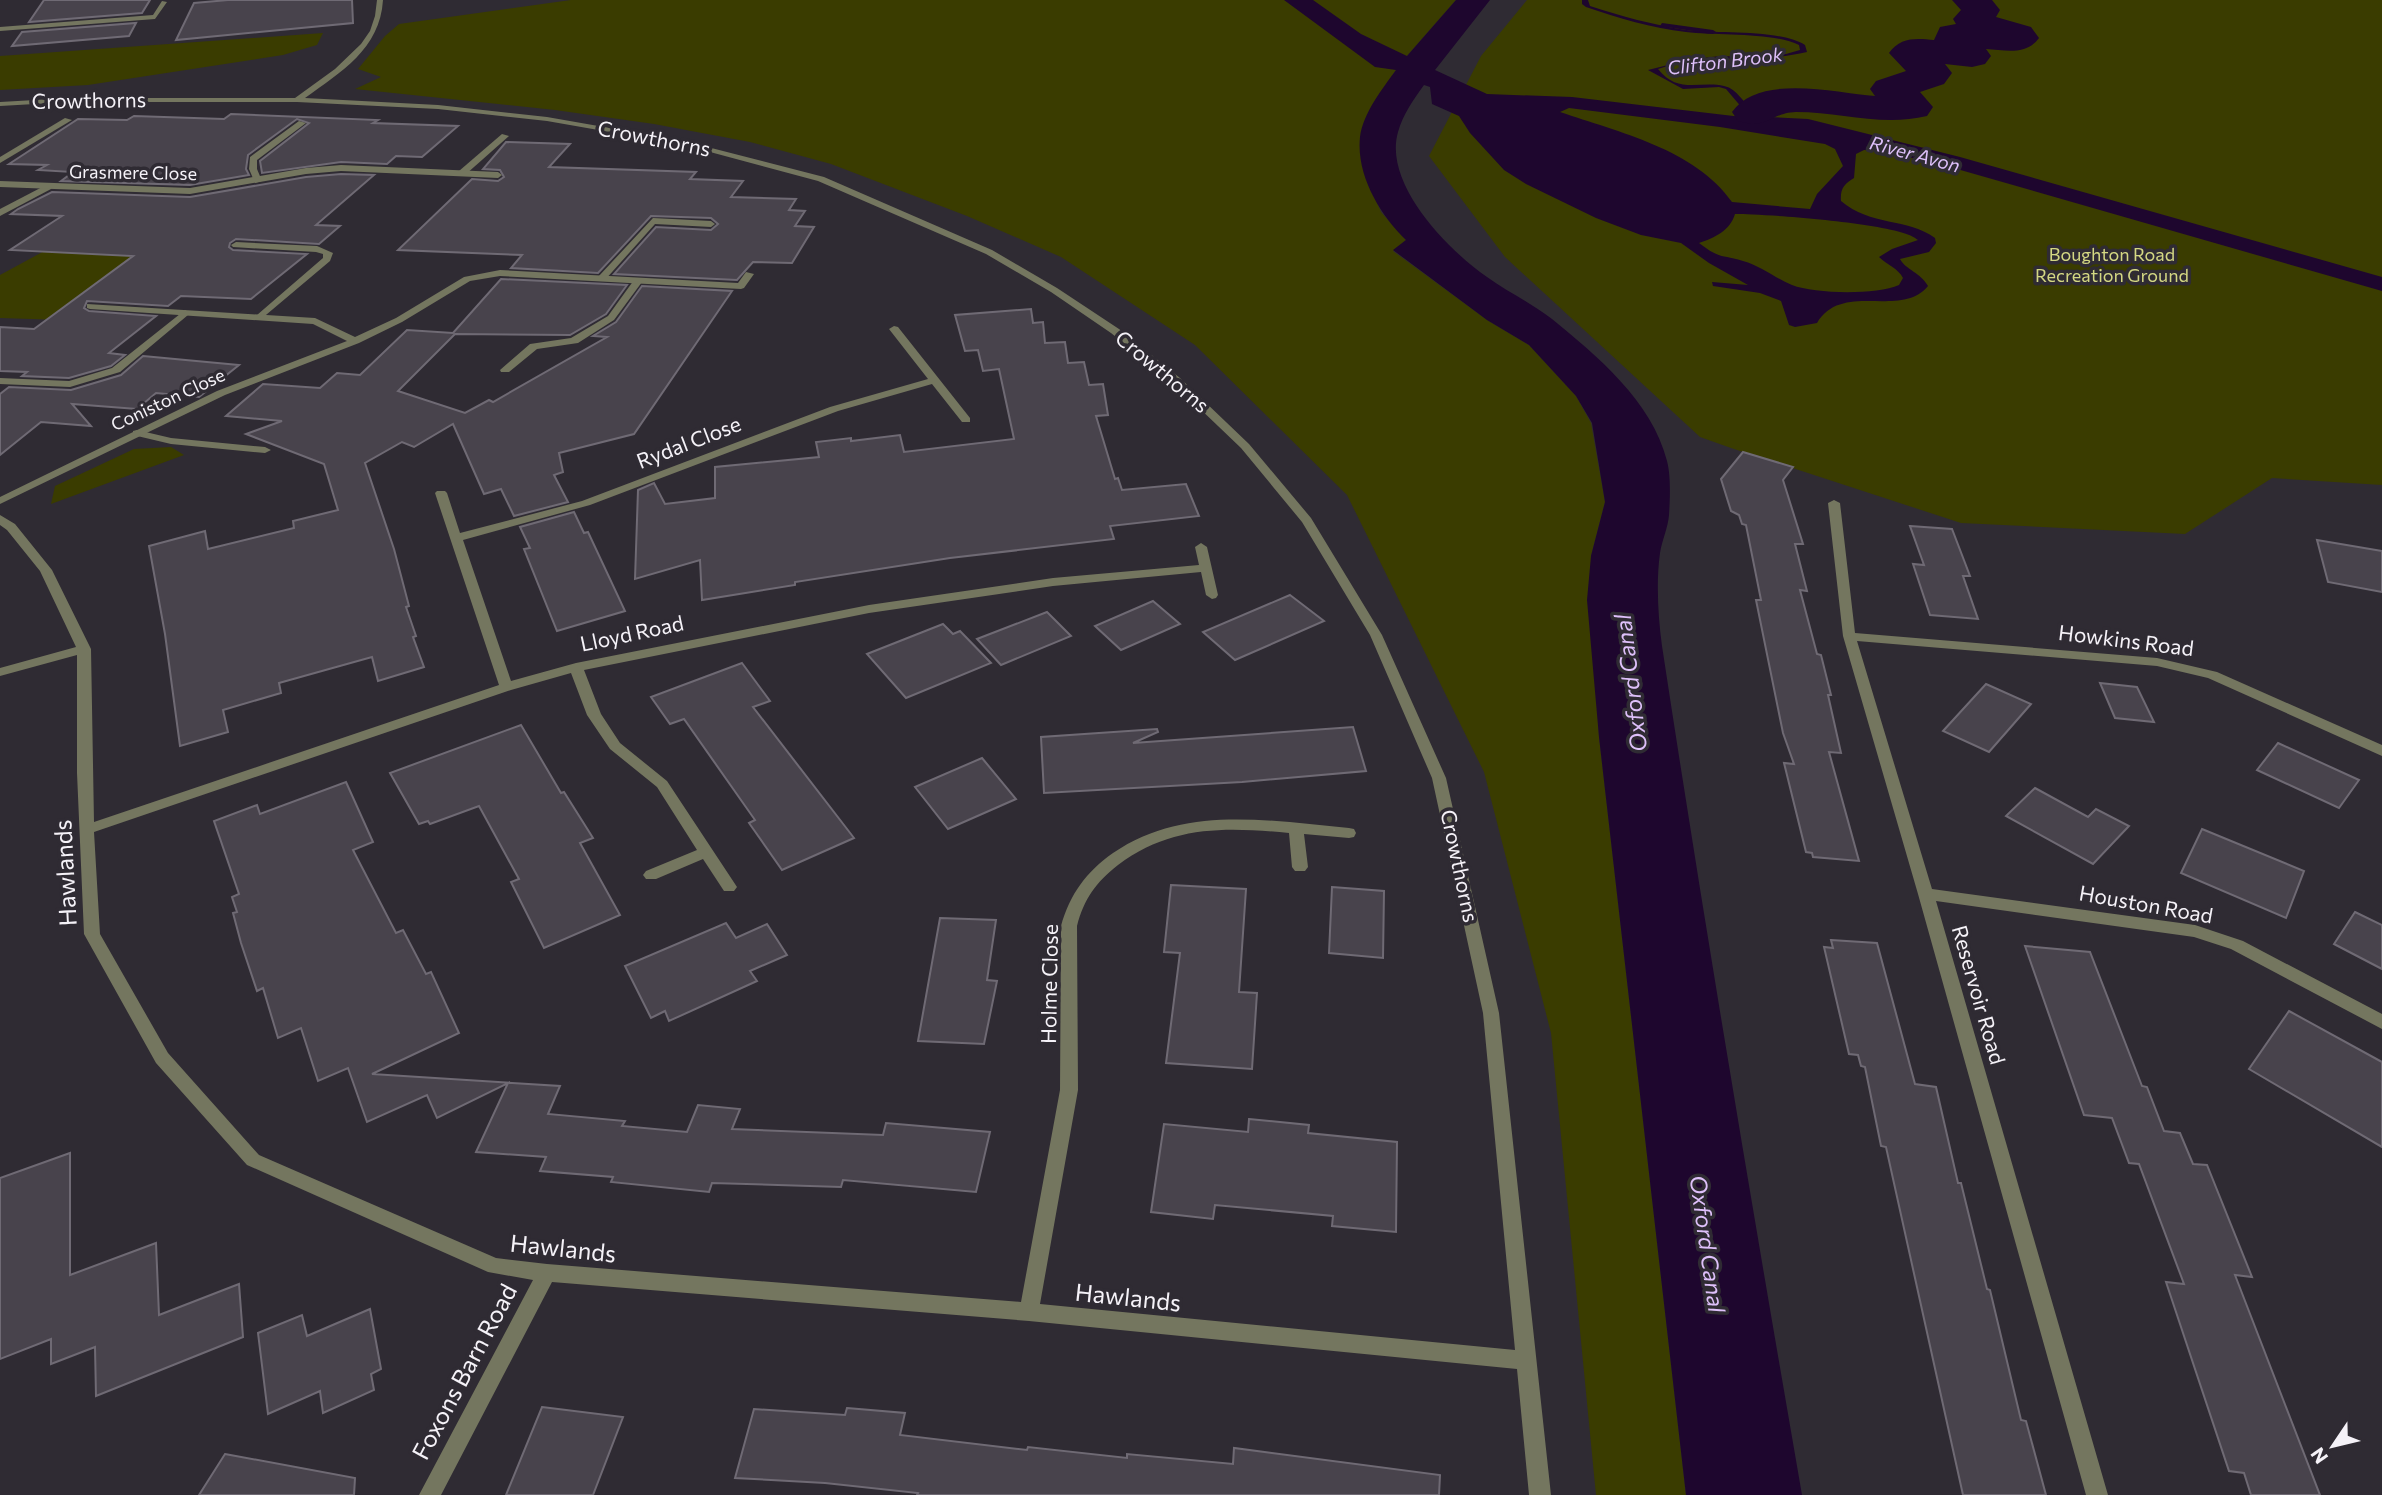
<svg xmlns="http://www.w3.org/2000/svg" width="2382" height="1495" viewBox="0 0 2382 1495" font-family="Commissioner,sans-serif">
	<rect width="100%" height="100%" fill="#2f2b33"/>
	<g fill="#3a3c00">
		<polygon points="571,0 1456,0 1400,64 1375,101 1366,177 1381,212 1406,240 1393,251 1487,320 1529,345 1576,396 1591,423 1605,502 1591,556 1599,737 1686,1495 1596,1495 1551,1033 1484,772 1347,495 1195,345 1061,257 967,216 831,164 750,142 654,124 555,110 355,89 381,77 358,69 385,36 399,24"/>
		<polygon points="1527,0 2382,0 2382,485 2272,478 2185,534 1961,523 1731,448 1700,437 1505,257 1429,156 1481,56"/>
		<polygon points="323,33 317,45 283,55 88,85 0,90 0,56"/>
		<polygon points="83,230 99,255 133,256 62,320 0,318 0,275"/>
		<polygon points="171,447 184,455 51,504 55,486 134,449"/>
	</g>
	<path fill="#1e062e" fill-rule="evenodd" d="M1284,0H1313L1361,34L1407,56L1456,0H1490L1435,70L1487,94L1572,97L1759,119L1761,118L1743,109L1726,89L1719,87L1683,89L1648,70L1688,60L1720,56L1756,57L1786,54L1800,50L1799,45C1774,32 1717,36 1686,32C1652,28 1618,18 1586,7L1582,4V0H1588L1590,6C1621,16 1653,25 1686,30C1719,34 1779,29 1805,45L1807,52C1758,64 1705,52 1658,69C1678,95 1701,80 1724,86C1738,89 1742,103 1754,110C1802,79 1861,122 1909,106L1888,94L1887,89L1925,77L1928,72L1906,52L1914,49L1969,56L1970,54L1950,42L1951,35L2001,40L2017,38L2016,35L1972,22L1968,19L1982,11L1968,0H1972L1984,11L1973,19L1974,22L2019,34L2022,38L2019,41L1954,36V42L1973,54V57L1917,51L1911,53L1932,72L1929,78L1893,90L1914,106C1867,122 1798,82 1757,111L1768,117L1808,119L1960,157L2382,277V291L1957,169L1883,151L1864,150L1856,154L1854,178C1844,184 1840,189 1841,201C1870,226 1908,218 1935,238L1936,243L1929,252L1900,259C1906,270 1920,272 1928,286C1901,319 1842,281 1817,323L1795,327L1789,325L1781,301L1760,293L1713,286L1712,282L1748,285L1709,263L1681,243L1641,235L1596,218L1526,184L1504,170L1470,133L1459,116L1432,104L1430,87L1424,85C1414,99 1403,114 1398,132C1383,184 1448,250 1487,277C1508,292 1531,303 1552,319C1597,356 1652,401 1667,461C1671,476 1670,499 1669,515C1668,528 1662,540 1660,553C1656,582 1658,616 1662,646C1705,929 1753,1212 1802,1495H1686L1599,737L1587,600L1591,556L1605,502L1592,423L1576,396L1529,345L1487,320L1393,250L1406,240C1380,215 1356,175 1360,137C1363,113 1383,88 1396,70L1375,67ZM1569,108L1720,127L1825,144L1835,149L1843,166L1817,194L1810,209L1732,202C1695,149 1618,132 1560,112ZM1735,214C1764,214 1902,223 1918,240L1892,249L1879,257C1887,265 1898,268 1903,278L1899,285C1876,295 1815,294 1792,285C1775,278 1761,266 1743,261C1721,254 1721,260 1699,243C1714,238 1730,231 1735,214Z"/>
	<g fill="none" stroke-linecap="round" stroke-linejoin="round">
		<polygon fill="#1e062e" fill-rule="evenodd" points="1662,23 1713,30 1716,32 1713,34 1660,26"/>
		<path fill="#1e062e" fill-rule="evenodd" d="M1952,0H1992L2000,10L1996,17L2031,27L2039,38C2026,56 2005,50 1986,49L1991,56L1985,64L1972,67L1945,64L1952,73L1944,84L1920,92L1933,107L1927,116C1882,127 1841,112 1796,112C1769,113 1770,130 1738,121L1732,112C1759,73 1836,93 1875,96L1870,89L1876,81L1906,71L1889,53C1900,37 1916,38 1934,40L1940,27L1956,24L1953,19L1961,10Z"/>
	</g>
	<g fill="#48434c" stroke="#6f6a74" stroke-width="2">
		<polygon points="44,0 150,0 142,13 29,22"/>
		<polygon points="228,0 352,0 353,23 176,40 194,3"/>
		<polygon points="136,23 129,36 12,46 22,32"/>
		<polygon points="231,114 378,120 373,123 458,126 422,157 396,156 387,164 341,162 262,173 260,161 309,123 297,119 248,155 246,169 249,175 190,185 61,181 73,172 38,170 47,165 9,164 78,119 127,120 134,116 224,119"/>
		<polygon points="506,142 570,144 549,167 696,172 690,179 743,181 731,197 796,199 789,210 805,211 795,226 814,227 792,263 753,262 737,280 614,274 656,227 711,230 718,224 711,218 651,216 598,273 511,268 522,255 398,250 472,179 498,181 504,177 500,170 483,169"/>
		<polygon points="341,174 374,175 316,225 340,226 319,244 236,239 230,243 229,247 233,250 307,254 251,299 181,296 168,306 87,301 84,308 89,311 156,316 109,353 125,355 111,366 69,378 22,376 27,372 0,371 0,327 34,329 133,256 10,250 62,216 11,214 18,209 52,192 190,197 306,177"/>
		<polygon points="501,279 627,285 606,314 570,335 455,334 398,391 465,413 489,400 493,402 607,337 593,336 616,322 642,286 732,291 634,434 559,453 563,472 554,475 568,502 514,516 501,489 484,494 453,424 414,447 402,442 365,463 394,549 409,606 406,607 416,636 413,637 424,667 378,681 372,657 279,683 281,693 223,710 228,732 180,746 165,634 149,546 205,531 208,549 294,528 293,521 338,510 324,464 246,434 282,421 226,416 263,384 320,388 337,373 360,375 407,330 453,333"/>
		<polygon points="1031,309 1033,323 1043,322 1045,343 1065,342 1068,363 1084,362 1089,385 1103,384 1108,415 1096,416 1115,479 1118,478 1122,490 1186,484 1199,516 1110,526 1114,539 950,558 795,582 795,585 702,600 700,560 635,579 638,490 654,483 665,504 715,498 715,467 819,457 816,442 851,438 851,441 900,435 904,452 1014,439 999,369 983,371 978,350 965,351 955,315"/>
		<polygon points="143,356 239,365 199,397 156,393 137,409 72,404 91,426 41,422 0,455 0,394 9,387 71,390 121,375"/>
		<polygon points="1743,452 1793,467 1783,480 1803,544 1795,544 1807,591 1800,590 1817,654 1821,655 1831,695 1828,695 1841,753 1829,752 1859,861 1813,857 1812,853 1806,852 1784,763 1794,764 1783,733 1756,600 1761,600 1746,525 1742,524 1739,515 1731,511 1721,479"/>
		<polygon points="574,512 584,533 588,532 625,611 557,631 524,549 530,548 520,527"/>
		<polygon points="1910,526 1952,529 1970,576 1963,576 1978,619 1930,615 1913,564 1924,565"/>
		<polygon points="2317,540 2382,551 2382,592 2328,582"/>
		<polygon points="1290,595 1324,621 1235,660 1203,632"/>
		<polygon points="1153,601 1180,624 1121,650 1095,626"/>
		<polygon points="1047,612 1071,636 1001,665 977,639"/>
		<polygon points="943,624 953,634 960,631 991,663 906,698 867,654"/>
		<polygon points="742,663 770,701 753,707 854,838 782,870 749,823 755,820 684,719 670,724 651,697"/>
		<polygon points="2100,683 2137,687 2154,722 2115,718"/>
		<polygon points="1986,684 2031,704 1989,752 1943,731"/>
		<polygon points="521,725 561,793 564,792 593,838 580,843 620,915 544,948 511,882 519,879 479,806 430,824 428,821 419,824 390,773"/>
		<polygon points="1353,727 1366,771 1242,782 1044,793 1041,737 1157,729 1158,732 1133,743"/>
		<polygon points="2278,743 2359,780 2339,808 2257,770"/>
		<polygon points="982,758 1016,799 948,829 915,787"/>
		<polygon points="346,782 373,842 353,850 396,933 403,930 426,974 431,972 459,1033 372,1074 560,1086 548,1114 625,1121 622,1126 687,1132 698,1105 740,1109 732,1129 883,1135 886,1123 990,1132 976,1192 843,1180 841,1187 712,1183 709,1192 611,1182 613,1177 540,1171 546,1157 476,1152 508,1083 437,1118 427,1095 367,1122 348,1068 318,1081 301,1028 278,1038 263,988 257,991 241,943 233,913 237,912 232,897 239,894 214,821 257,805 260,814"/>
		<polygon points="2035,788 2088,817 2096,809 2129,826 2093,864 2006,816"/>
		<polygon points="2202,829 2304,871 2286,918 2181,873"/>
		<polygon points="1171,885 1246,889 1239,992 1257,993 1252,1069 1166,1063 1180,953 1164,952"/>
		<polygon points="1332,887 1384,891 1383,958 1329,953"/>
		<polygon points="2355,912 2382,925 2382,969 2334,944"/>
		<polygon points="940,918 996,920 987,980 997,981 984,1044 918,1041"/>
		<polygon points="726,923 736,938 767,924 787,955 750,971 757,981 669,1021 665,1011 651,1018 625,966"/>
		<polygon points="1831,940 1877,943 1915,1084 1936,1087 1958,1183 1961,1183 1987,1289 1990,1290 2021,1420 2026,1421 2046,1495 1963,1495 1886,1147 1881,1146 1865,1067 1861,1066 1858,1055 1849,1054 1824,947 1833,948"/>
		<polygon points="2025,946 2090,952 2142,1086 2147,1087 2164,1131 2180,1133 2193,1164 2207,1165 2252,1277 2235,1275 2320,1495 2251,1495 2244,1473 2229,1471 2166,1282 2184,1284 2139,1164 2129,1163 2112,1118 2084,1115"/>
		<polygon points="2289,1011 2382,1062 2382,1147 2249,1069"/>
		<polygon points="1249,1119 1309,1125 1308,1133 1397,1142 1396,1232 1332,1226 1333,1216 1215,1205 1213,1219 1151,1212 1164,1124 1248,1132"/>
		<polygon points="70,1153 70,1275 156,1243 159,1315 239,1284 243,1337 96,1396 95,1347 51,1364 51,1339 0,1359 0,1178"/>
		<polygon points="370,1309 381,1369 371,1374 374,1390 323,1413 320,1391 268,1414 258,1333 302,1315 307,1336"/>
		<polygon points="542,1407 623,1417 593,1495 506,1495"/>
		<polygon points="847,1408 905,1413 900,1435 1027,1450 1028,1447 1127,1458 1127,1454 1233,1464 1234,1448 1440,1475 1439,1495 917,1495 918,1493 825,1483 735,1478 754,1409 845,1415"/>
		<polygon points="225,1454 355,1478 354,1495 199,1495"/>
	</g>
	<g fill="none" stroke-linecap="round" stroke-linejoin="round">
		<g fill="#74765f" fill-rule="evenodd">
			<polygon points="65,118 72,120 0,163 0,157"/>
			<polygon points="299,121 306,123 257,160 257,169 262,181 255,183 249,169 250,157"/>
			<polygon points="502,134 509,136 465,175 459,175 459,171"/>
			<polygon points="48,184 52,187 51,189 0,216 0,209"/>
			<polygon points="653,218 711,221 715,224 711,227 655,224 604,281 598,281 598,277"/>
			<polygon points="236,242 317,246 333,253 330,261 260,320 257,319 257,315 323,258 323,254 316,252 233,247 231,245"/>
			<polygon points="637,279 642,282 614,320 578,343 537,349 509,372 501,372 500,370 530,344 571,338 608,316 634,280"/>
			<polygon points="185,310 190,313 188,315 120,372 70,387 0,384 0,378 69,381 112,368"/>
			<polygon points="137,430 171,438 265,447 271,450 265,453 171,444 133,435 133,431"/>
		</g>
		<g fill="#74765f" fill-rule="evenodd">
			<path d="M377,0H383C380,49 341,72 305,98L438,105L547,117L684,141L824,177L992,250L1057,288L1119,329L1180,378L1249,444L1311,518L1382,635L1446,778L1499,1013L1551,1495H1529L1517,1369L1029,1321L552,1282L441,1495H419L533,1280L488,1272L247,1165L156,1063L84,934L77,773V655L0,676V668L76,647L40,571L7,530L0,525V515L15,524L52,570L91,649L94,822L499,685L435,493L437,491H445L447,493L460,533L582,501L830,407L928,379L889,329L894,326L898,327L970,418V422H962L932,384L838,411L590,505L463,540L511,681L576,663L869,605L1053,578L1199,565L1195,547L1201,543L1207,547L1218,595L1216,598L1212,599L1206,595L1201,572L1053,586L869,613L584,670L601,714L620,743L667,781L737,887L734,891H724L703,859L656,879H646L643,875L646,871L697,850L657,787L610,749L587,715L571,673L511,690L94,832L100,934L168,1053L259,1155L496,1258L547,1264L1021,1302L1060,1090L1061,926C1070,894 1086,872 1113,853C1184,804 1269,821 1349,828L1354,829L1356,833L1354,837L1349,838L1304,834L1308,867L1305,871H1295L1292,867L1289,833C1226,827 1171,825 1118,865C1096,882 1084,899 1077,926L1078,1090L1040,1304L1515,1350L1483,1013L1432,778L1370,635L1302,522L1241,448L1172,382L1111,333L1051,292L986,254L818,181L684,145L547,121L438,109L297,102H70L0,106V102L70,98H295L335,69L361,44L370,31L375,16Z"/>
			<polygon points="162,1 167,2 155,19 0,31 0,27 153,15"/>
			<polygon points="341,165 498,172 502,175 498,178 341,171 306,174 190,194 0,187 0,181 190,188 306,168"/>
			<polygon points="500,270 738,283 746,272 754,274 744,288 741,289 500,276 470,281 402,322 359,343 225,395 0,504 0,497 217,391 347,341 313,324 90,309 87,308 87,304 315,318 355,337 396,318 464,277"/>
			<polygon points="1834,500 1840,503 1855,633 2157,658 2217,672 2382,745 2382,756 2208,678 2157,666 1857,641 1932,889 2195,925 2243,941 2382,1014 2382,1029 2231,949 2194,937 1936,901 2108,1495 2086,1495 1918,894 1843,636 1828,503"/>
		</g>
	</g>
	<g text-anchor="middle" stroke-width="7" stroke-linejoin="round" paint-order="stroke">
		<g font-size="18" fill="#f5f2f8" stroke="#2f2b33">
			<text transform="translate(133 173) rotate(1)" y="6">Grasmere Close</text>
			<text transform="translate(168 400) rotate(-25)" y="6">Coniston Close</text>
		</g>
		<g font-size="18" fill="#d4d883" stroke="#2f2b33">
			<text x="2112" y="261">Boughton Road<tspan x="2112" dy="21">Recreation Ground</tspan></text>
		</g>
		<g font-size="19" font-style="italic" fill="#dec0fa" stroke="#2f2b33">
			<text transform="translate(1725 61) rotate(-7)" y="7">Clifton Brook</text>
			<text transform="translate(1915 154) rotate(15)" y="7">River Avon</text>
		</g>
		<g font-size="21" fill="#f5f2f8" stroke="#2f2b33">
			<text transform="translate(89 101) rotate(-1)" y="7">Crowthorns</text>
			<text transform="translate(654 139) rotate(11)" y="7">Crowthorns</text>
			<text transform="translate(1162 372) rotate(40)" y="7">Crowthorns</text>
			<text transform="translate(689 443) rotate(-21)" y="7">Rydal Close</text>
			<text transform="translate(632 634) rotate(-12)" y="7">Lloyd Road</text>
			<text transform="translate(2126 641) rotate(7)" y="7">Howkins Road</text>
			<text transform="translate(1459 866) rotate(78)" y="7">Crowthorns</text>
			<text transform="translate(2146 905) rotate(10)" y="7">Houston Road</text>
			<text transform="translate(1050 984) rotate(-89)" y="7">Holme Close</text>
			<text transform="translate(1978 995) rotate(74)" y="7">Reservoir Road</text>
		</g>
		<g font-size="23" font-style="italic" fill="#dec0fa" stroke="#2f2b33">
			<text transform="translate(1631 683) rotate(-97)" y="8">Oxford Canal</text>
			<text transform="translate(1707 1244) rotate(82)" y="8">Oxford Canal</text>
		</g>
		<g font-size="24" fill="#f5f2f8" stroke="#2f2b33">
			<text transform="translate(66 873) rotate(-93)" y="8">Hawlands</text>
			<text transform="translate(563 1249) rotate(6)" y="8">Hawlands</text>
			<text transform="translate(1128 1298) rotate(6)" y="8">Hawlands</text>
			<text transform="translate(465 1372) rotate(-62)" y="8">Foxons Barn Road</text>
		</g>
	</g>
	<g transform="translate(2333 1446) rotate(235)" stroke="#2f2b33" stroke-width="5" paint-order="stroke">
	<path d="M0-5L12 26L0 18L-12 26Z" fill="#f5f2f8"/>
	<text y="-10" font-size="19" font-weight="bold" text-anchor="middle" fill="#f5f2f8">N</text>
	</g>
</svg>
